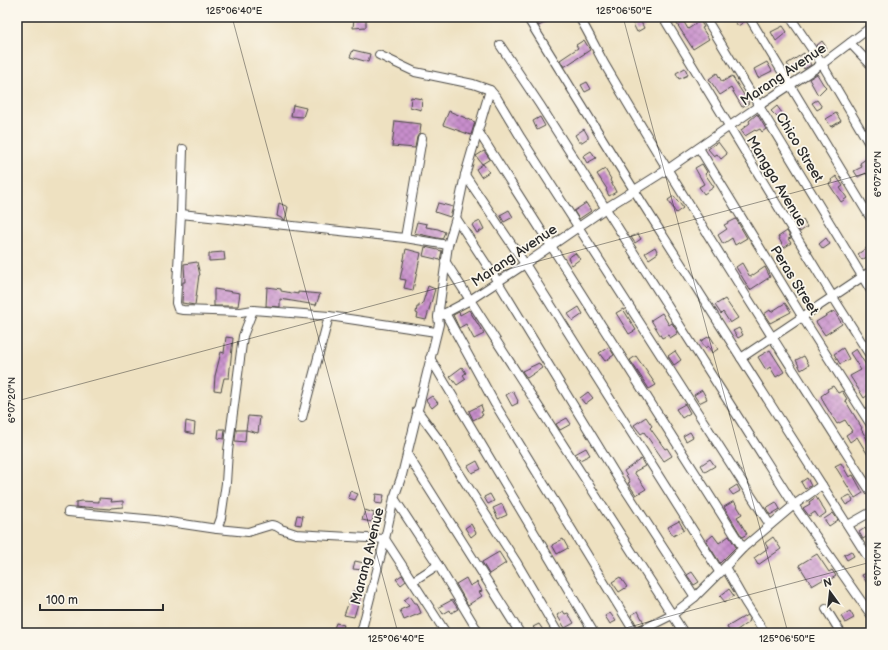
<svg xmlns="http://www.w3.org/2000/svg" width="888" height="650" viewBox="0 0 888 650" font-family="'Balsamiq Sans',sans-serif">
	<defs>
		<pattern id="building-cross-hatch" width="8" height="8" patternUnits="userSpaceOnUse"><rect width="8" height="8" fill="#c88ecc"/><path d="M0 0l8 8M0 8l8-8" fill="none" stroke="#a374a6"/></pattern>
	</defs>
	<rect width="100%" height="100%" fill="#fbf7ec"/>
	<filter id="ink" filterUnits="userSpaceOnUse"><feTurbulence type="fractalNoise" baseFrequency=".025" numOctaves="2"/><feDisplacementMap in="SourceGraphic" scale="8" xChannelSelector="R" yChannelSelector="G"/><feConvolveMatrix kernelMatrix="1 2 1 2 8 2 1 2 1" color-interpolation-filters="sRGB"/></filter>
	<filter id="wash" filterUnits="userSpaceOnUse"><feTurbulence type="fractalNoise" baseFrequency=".012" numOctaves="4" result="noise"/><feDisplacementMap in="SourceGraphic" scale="16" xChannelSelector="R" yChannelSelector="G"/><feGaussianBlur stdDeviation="0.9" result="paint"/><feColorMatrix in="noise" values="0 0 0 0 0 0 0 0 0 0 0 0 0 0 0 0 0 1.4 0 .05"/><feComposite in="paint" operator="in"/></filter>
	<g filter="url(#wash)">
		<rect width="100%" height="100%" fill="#eee1c1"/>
		<g id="blocks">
			<g fill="url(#building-cross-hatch)">
				<polygon points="533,17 544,17 547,21 539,26"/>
				<polygon points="681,17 688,29 700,21 704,27 702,28 709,39 693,49 675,21"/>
				<polygon points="732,17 741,17 744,22 738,26"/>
				<polygon points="354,18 366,19 366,27 353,28"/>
				<polygon points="639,18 644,28 637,32 632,22"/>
				<polygon points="783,26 787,32 776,41 771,32"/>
				<polygon points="584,40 590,50 564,67 560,60 578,48 576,45"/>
				<polygon points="822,41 827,48 821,52 816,46"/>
				<polygon points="353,50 370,54 368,62 350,57"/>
				<polygon points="804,53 811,65 804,69 801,63 791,69 787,64"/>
				<polygon points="767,62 772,71 758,78 754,69"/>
				<polygon points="685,68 688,75 679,79 676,73"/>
				<polygon points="717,73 722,82 732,76 749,103 742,107 731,88 720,95 709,79"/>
				<polygon points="817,74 823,84 826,87 818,95 809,79"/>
				<polygon points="587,82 591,89 585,92 581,85"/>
				<polygon points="411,97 422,99 421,110 410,107"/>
				<polygon points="817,100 822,107 817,110 812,103"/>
				<polygon points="293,105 306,108 303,117 291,116"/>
				<polygon points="777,106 782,113 777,117 771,111"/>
				<polygon points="449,111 475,122 471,135 443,125"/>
				<polygon points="836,113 841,121 831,127 826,119"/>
				<polygon points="757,114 766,129 762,132 760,129 756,131 755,130 745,136 741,130 750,123 749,121"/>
				<polygon points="540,117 545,126 537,130 533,121"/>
				<polygon points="395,121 421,124 420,133 417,137 415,148 392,146"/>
				<polygon points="584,129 588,136 588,138 582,142 579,142 575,135"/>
				<polygon points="718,142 727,154 721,159 717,154 714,156 708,149"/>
				<polygon points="484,151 490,159 482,164 476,156"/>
				<polygon points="591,151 596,158 587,163 583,156"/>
				<polygon points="869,157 871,161 871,180 866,173 858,177 854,171 862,167 860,163"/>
				<polygon points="483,164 489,172 481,177 476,169"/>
				<polygon points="702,164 707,172 705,174 714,187 704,194 699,187 704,184 695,168"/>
				<polygon points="605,169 611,179 610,180 616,192 609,196 606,190 607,189 597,174"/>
				<polygon points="836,176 843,186 840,188 847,198 841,202 829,184 832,182 831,180"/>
				<polygon points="674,196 683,208 676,213 668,200"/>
				<polygon points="279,203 288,207 285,220 277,216"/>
				<polygon points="438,203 453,207 450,217 435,212"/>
				<polygon points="586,203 591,211 579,219 574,211"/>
				<polygon points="509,210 513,217 504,222 500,215"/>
				<polygon points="736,219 747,238 735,245 732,238 723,244 718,235 727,229 724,225"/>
				<polygon points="803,220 807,227 800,232 796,225"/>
				<polygon points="480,221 484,229 477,233 472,225"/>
				<polygon points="417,222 427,224 426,227 438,229 445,232 442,239 414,233"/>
				<polygon points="787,231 791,238 788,239 791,243 784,248 778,237"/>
				<polygon points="638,234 641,239 635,243 631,237"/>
				<polygon points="826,238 830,244 823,249 819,244"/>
				<polygon points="871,245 871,254 862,260 858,254"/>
				<polygon points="425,247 442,251 440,260 423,256"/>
				<polygon points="655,247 658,253 649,259 645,253"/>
				<polygon points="406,249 421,253 413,290 404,288 406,280 400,279"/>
				<polygon points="224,252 225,260 209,261 209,254 211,254 211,253"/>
				<polygon points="575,253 580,259 572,265 568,258"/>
				<polygon points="197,262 200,275 199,275 195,305 182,303 183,282 185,282 184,264"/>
				<polygon points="742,263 750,277 765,267 770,277 750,290 736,267"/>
				<polygon points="428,286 435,289 426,320 417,318 418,314 416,313 417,307 419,307 419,304 422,305"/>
				<polygon points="267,287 281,289 281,291 298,294 298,292 320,294 316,305 280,299 280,307 266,306"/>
				<polygon points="214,289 240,293 238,306 214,306"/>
				<polygon points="725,299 738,318 730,323 723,312 721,314 715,305"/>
				<polygon points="785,303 791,312 770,323 764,314 770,310 771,312"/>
				<polygon points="579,307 583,314 573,321 568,314"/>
				<polygon points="623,309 636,330 629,334 616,313"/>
				<polygon points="469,310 484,334 474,339 466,324 459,328 453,315 459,312 460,315"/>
				<polygon points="834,311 842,324 825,335 816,322"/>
				<polygon points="662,313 669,325 672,323 678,333 670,338 668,335 662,338 651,320"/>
				<polygon points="739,328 743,335 738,338 733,331"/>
				<polygon points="710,336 718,349 712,353 708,346 705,348 701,341"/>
				<polygon points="226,337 233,338 229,378 224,378 221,391 214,390 215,376 221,352 224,353"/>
				<polygon points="609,347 614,355 605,361 599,353"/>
				<polygon points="843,348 849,359 840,364 834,354"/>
				<polygon points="856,349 871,373 871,393 864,398 850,376 861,370 850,353"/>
				<polygon points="770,350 784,372 776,377 770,367 766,370 758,357"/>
				<polygon points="675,351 681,360 674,365 668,356"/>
				<polygon points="636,356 656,385 649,389 630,360"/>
				<polygon points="804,356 809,365 801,370 796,360"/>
				<polygon points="539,363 542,368 527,378 522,371"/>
				<polygon points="462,367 466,373 463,375 466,379 457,385 450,376"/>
				<polygon points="833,386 838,393 842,391 847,399 845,400 862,428 861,429 871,446 871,460 857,437 850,442 846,435 852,431 845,420 837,424 824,403 821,396 828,391 827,389"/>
				<polygon points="702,390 707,399 699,403 694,395"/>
				<polygon points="513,391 518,401 517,402 518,403 512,406 506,395"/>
				<polygon points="588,392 593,398 585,404 580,398"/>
				<polygon points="432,396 438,403 432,408 426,400"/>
				<polygon points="685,404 690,413 682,418 676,409"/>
				<polygon points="481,405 483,411 481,412 483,415 473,420 469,411"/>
				<polygon points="248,416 260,417 258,433 246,430"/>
				<polygon points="646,417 652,426 650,428 665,449 667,448 672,456 664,461 644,432 641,434 634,425"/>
				<polygon points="567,418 571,424 560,430 556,424"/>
				<polygon points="186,421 195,423 194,434 185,432"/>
				<polygon points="219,429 225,429 224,439 218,438"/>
				<polygon points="236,430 246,430 245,442 235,441"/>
				<polygon points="690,432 693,437 686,441 683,436"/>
				<polygon points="586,448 590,455 580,460 575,454"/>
				<polygon points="641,459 645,466 634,472 646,489 636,495 628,483 630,482 624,471"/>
				<polygon points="710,459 715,466 705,472 701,465"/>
				<polygon points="477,461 481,469 472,473 468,466"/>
				<polygon points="841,463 849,477 853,475 863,493 855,498 835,466"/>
				<polygon points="807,478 811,486 805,489 801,482"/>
				<polygon points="737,485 740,491 733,495 729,490"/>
				<polygon points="350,491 358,494 355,500 348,498"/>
				<polygon points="376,494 384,495 382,504 375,503"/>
				<polygon points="490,494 494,501 488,504 484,497"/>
				<polygon points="850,495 853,501 846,505 842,499"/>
				<polygon points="816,497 826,513 819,518 815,512 809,516 803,508 810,504 809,502"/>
				<polygon points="99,498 112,499 111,502 123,501 123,507 111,508 110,509 84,507 84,508 76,507 76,502 81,501 99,502"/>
				<polygon points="734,501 742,514 737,517 747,534 742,537 724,507"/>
				<polygon points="776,502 780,509 770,515 766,508"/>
				<polygon points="502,504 507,515 498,519 493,508"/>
				<polygon points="365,510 374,513 372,522 362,520"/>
				<polygon points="833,513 838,520 829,526 824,519"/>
				<polygon points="297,515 303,516 301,525 295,524"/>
				<polygon points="679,521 684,530 673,536 668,527"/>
				<polygon points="471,524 476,533 471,537 465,528"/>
				<polygon points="865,528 869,535 863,539 859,532"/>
				<polygon points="713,535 719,543 729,536 736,547 720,563 706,541"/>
				<polygon points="773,537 781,549 758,565 754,558 768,548 765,543"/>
				<polygon points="563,539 568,548 557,554 552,545"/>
				<polygon points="851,551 854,556 847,560 844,555"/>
				<polygon points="499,552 506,563 489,574 482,562"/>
				<polygon points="817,554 829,572 832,570 836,576 826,582 824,579 812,586 799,565"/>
				<polygon points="355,561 364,563 363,570 353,569"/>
				<polygon points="692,572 699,582 694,585 687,575"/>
				<polygon points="869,572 871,576 871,590 862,575"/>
				<polygon points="402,575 406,581 401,585 396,579"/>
				<polygon points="620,577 627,587 619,592 612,582"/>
				<polygon points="466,578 470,586 477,582 482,591 479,592 482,596 468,605 456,584"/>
				<polygon points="729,589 734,596 725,602 720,596"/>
				<polygon points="353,591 361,594 354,617 344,615"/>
				<polygon points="410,596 415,603 417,603 421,613 404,620 400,610 409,606 404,600"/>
				<polygon points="452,600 458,609 451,613 450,610 443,614 439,607"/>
				<polygon points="563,611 565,614 568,613 574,623 565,628 557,615"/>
				<polygon points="638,611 644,623 637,626 631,615"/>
				<polygon points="850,611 854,618 845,623 841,616"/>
				<polygon points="610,613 616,621 610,624 605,616"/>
				<polygon points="747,615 750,621 733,633 730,633 727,627"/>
				<polygon points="336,623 344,625 341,633 333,631"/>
				<polygon points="539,624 545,633 538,633 533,627"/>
			</g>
		</g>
	</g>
	<g filter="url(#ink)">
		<use href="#blocks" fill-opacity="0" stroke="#484642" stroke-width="1"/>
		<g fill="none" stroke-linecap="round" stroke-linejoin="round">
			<defs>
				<g id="street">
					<polyline points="527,17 634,190 871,562"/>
					<path d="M579,17C589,33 596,49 605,65C690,210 781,351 871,492"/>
					<polyline points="663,17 833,297 871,357"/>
					<polyline points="705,17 871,291"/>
					<polyline points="749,17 871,219"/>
					<polyline points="790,17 822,64 871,147"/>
					<polyline points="850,43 871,65"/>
					<polyline points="500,45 540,105 794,505 871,615"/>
					<polyline points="379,55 415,72 473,84 490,90 497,98 521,138 770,525"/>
					<polyline points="478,131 743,548"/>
					<polyline points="422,138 405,238 448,245"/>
					<polyline points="699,148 803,318 871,425"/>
					<polyline points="183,149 181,214 176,303 178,309 183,310 241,312 253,310 329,316 436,332"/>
					<polyline points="465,175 525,264 720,573"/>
					<polyline points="181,214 405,238"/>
					<polyline points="456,218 498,282 619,480 695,597"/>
					<polyline points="445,261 684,633"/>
					<polyline points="445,313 495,404 635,633"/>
					<polyline points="438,317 448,245 456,218 465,175 490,90"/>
					<polyline points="430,358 594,633"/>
					<polyline points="741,358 871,271"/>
					<polyline points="417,410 442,444 454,465 517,563 558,633"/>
					<polyline points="302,418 329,316"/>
					<polyline points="407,454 520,633"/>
					<polyline points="394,498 438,565 479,633"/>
					<polyline points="68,512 156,520 217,529 221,518 226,483 228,451 243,336 253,310"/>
					<polyline points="848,525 871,512"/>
					<polyline points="217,529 248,532 271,525 276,526 281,529 296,534 385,539 446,633"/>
					<polyline points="725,567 745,602 765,633"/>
					<polyline points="413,581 438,565"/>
					<polyline points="826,609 841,633"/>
					<polyline points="361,633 385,539 394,498 402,475 439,324 438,317 470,300 525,264 606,208 668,169 760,105 822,64 871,27"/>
					<polyline points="636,633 672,615 695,597 725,567 743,548 794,505 822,485"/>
				</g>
			</defs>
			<use href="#street" stroke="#484642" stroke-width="10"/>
			<use href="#street" stroke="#fff" stroke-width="8"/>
		</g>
	</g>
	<path fill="none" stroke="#2b2b2b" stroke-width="1" stroke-opacity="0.45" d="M232,17L398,633M623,17L788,633M17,401L871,172M607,633L871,562"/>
	<g text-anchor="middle" stroke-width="3.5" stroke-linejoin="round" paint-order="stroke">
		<g font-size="14" fill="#2b2b2b" stroke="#fbf7ec">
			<text transform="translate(783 74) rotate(-34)" y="5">Marang Avenue</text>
			<text transform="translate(800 147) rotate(59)" y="5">Chico Street</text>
			<text transform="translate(777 181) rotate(59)" y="5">Mangga Avenue</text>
			<text transform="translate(514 255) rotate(-34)" y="5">Marang Avenue</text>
			<text transform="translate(795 280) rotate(58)" y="5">Peras Street</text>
			<text transform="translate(367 556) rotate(-76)" y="5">Marang Avenue</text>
		</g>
	</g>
	<rect width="888" height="650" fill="none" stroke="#fbf7ec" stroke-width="44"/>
	<g transform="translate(830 592) rotate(345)" stroke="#fbf7ec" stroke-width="3" paint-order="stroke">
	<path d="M0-3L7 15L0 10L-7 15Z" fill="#2b2b2b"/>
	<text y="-6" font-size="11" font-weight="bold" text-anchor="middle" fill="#2b2b2b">N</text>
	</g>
	<path d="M40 604v6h123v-6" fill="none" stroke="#2b2b2b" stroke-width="2"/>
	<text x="46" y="604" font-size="12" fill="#2b2b2b" stroke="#fbf7ec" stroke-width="3" paint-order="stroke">100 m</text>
	<rect x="22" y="22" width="844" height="606" fill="none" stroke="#2b2b2b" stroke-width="1.5"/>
	<g font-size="10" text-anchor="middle" fill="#2b2b2b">
		<text x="234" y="14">125°06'40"E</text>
		<text x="624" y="14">125°06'50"E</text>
		<text transform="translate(877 174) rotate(-90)" y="4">6°07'20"N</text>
		<text transform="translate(11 400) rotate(-90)" y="4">6°07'20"N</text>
		<text transform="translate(877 564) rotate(-90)" y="4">6°07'10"N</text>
		<text x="396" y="642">125°06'40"E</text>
		<text x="787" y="642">125°06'50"E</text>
	</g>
</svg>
